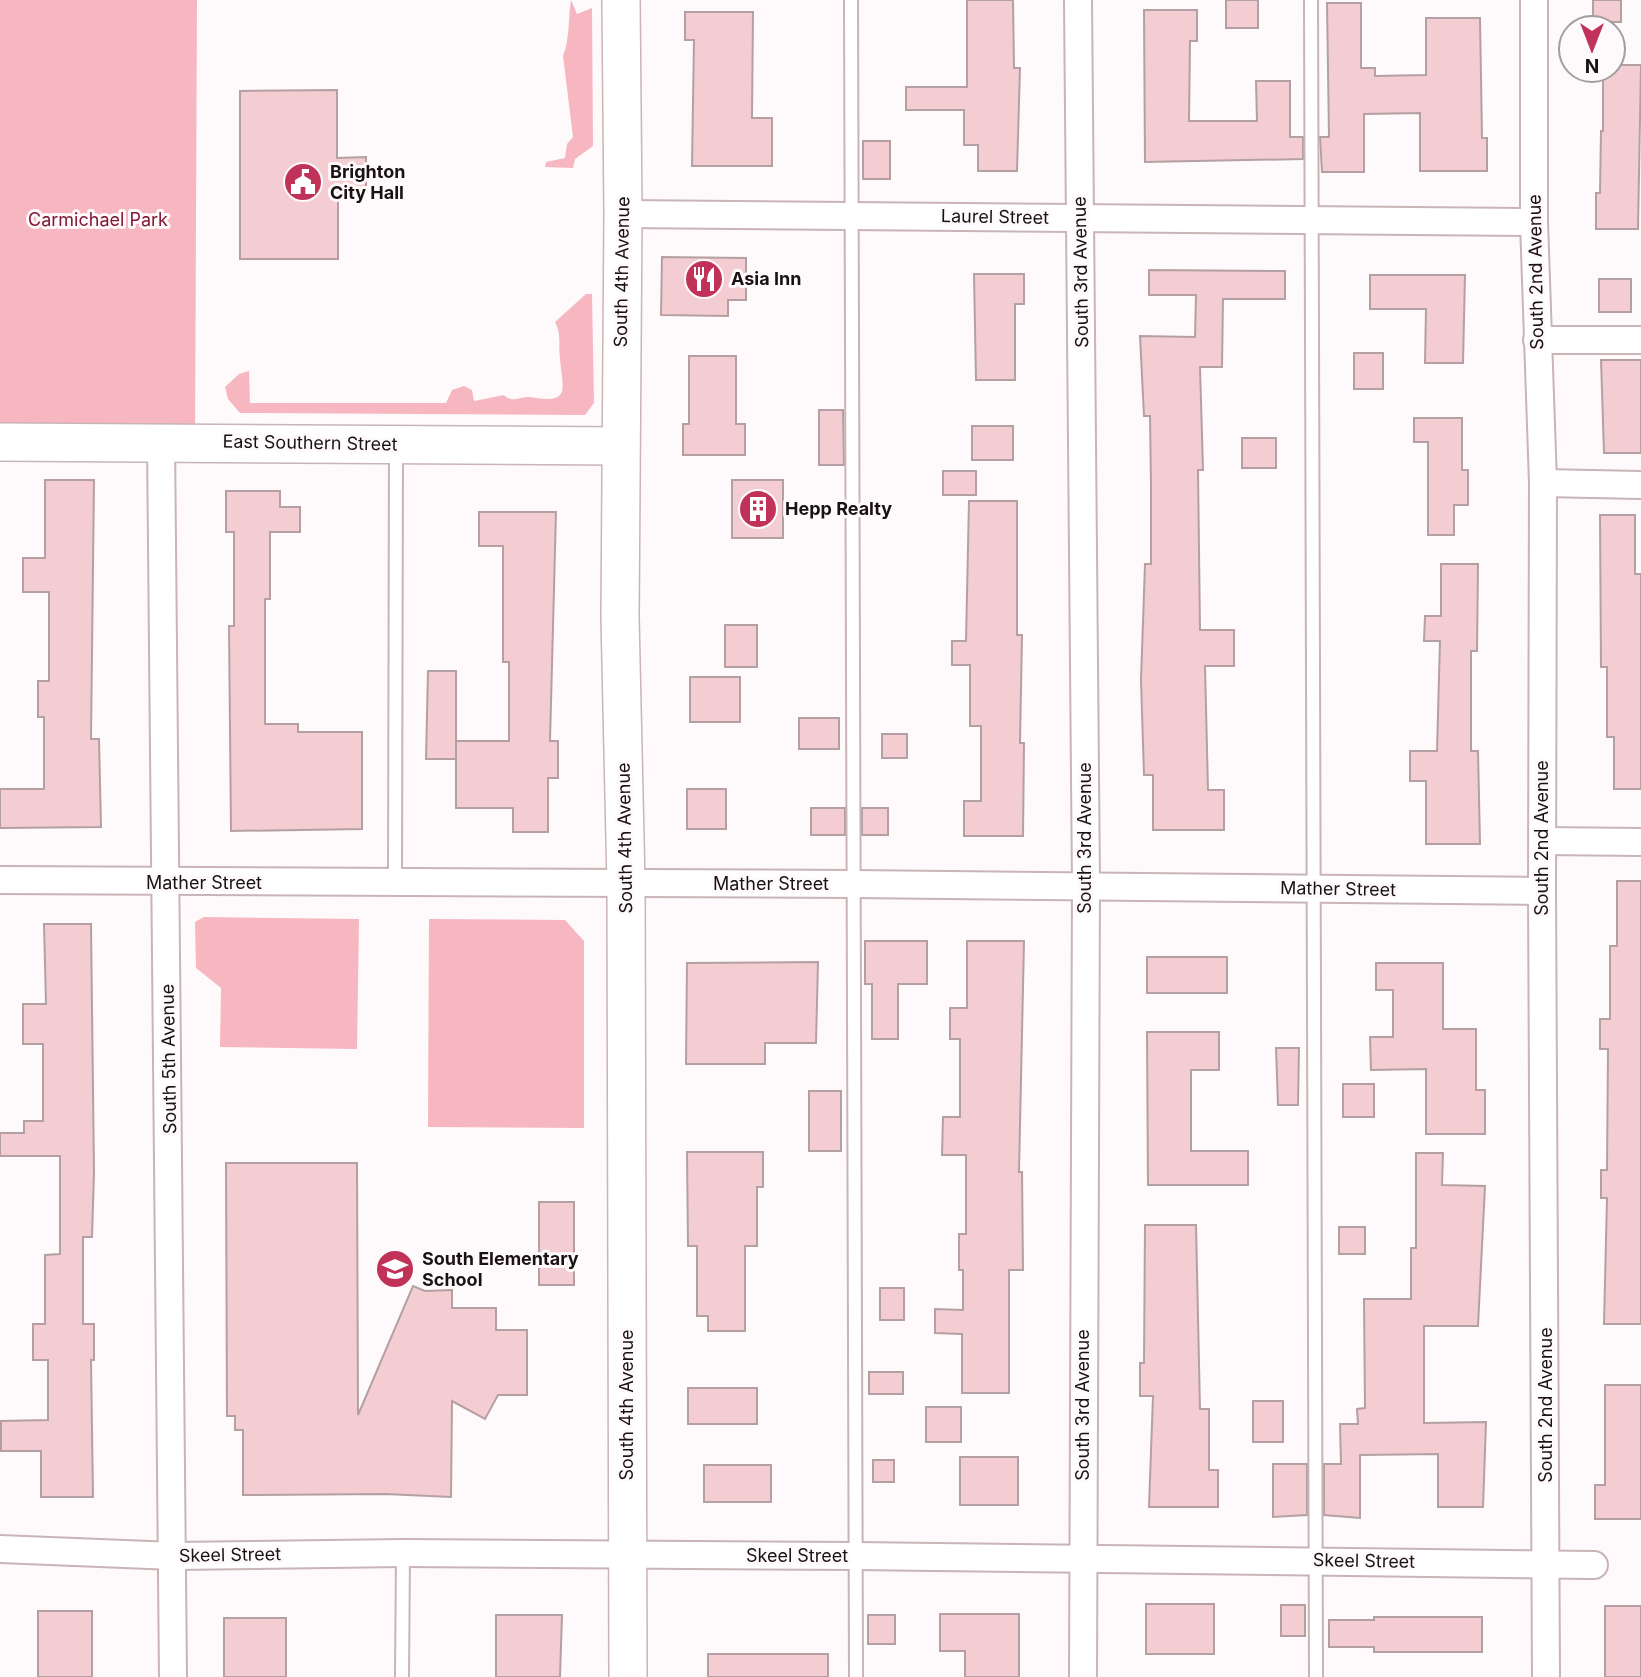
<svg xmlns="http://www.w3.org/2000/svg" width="1641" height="1677" viewBox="0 0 1641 1677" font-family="Inter,sans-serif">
	<rect width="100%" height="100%" fill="#fef9fa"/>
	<g fill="#f6b7c0">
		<polygon points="0,0 197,0 195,441 0,441"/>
		<path d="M571,0L577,14L592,8L593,146L575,159L573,168L545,167L546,162L565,158L567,144L573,137L563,56C570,39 568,18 571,0Z"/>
		<path d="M586,294H592L594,403L585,415L240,413L228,399L225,387L239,374L249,371L250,403H446L452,390L464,386L472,390L474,401L504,395C513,404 519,396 529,397C571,404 563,392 560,359C558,346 562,335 555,322Z"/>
		<polygon points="204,917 359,919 357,1049 220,1047 221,988 196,968 195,922"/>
		<polygon points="429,919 565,920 584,941 584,1128 428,1127"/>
	</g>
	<g fill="#f4cdd2" stroke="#b4a0a2" stroke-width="2">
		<polygon points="967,0 1013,0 1014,68 1020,68 1017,171 978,171 978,145 964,145 964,110 906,110 906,87 967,87"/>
		<rect x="1226" y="0" width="32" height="28"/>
		<rect x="1593" y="0" width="28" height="22"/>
		<polygon points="1327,3 1361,3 1361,68 1375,68 1375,76 1426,75 1426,18 1480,18 1482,138 1487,138 1487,171 1420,171 1420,113 1364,114 1364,172 1322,172 1320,137 1329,137"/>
		<polygon points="1144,10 1197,10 1197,41 1190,41 1189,121 1257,121 1256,81 1290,81 1290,137 1303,137 1303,159 1145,162"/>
		<polygon points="685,12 753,12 752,118 772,118 772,166 692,166 694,40 685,40"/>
		<polygon points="1613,65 1641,65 1638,229 1596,229 1596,193 1600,193 1601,131 1603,131 1603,70 1613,70"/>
		<polygon points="337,90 337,158 366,157 366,190 338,191 338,259 240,259 240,91"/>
		<rect x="863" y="141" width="27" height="38"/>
		<polygon points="662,257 746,258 746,300 728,300 728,316 661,315"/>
		<polygon points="1149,270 1285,271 1285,299 1223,299 1222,367 1200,367 1203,470 1198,470 1200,630 1234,630 1234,666 1205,666 1208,790 1224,790 1224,830 1153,830 1153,775 1144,775 1141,680 1145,564 1151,564 1151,485 1150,416 1144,416 1140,336 1195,337 1196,295 1149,295"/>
		<polygon points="974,274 1024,274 1024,304 1015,304 1015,380 976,380"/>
		<polygon points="1370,275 1465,275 1463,363 1425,363 1426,309 1370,309"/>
		<rect x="1599" y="279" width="32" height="33"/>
		<rect x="1354" y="353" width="29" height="36"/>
		<polygon points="689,356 736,356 736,424 745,424 745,455 683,455 683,424 689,424"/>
		<polygon points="1601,360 1641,360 1641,453 1604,453"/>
		<polygon points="819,410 843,410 844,465 819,465"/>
		<polygon points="1414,418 1462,418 1462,470 1468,470 1468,505 1454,505 1454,535 1428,535 1428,442 1414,442"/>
		<rect x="972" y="426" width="41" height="34"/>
		<rect x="1242" y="438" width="34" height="30"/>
		<rect x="943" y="471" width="33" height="24"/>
		<polygon points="45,480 94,480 91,739 99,739 101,827 0,828 0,789 44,789 44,717 38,717 38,681 49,681 49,592 23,592 23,558 45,558"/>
		<rect x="732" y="480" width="51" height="58"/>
		<polygon points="226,491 280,491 280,507 300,507 300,532 270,532 270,599 265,599 265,724 298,724 298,732 362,732 362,829 231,831 229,626 234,626 234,532 226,532"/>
		<polygon points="969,501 1017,501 1017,635 1022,635 1020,743 1024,743 1023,836 964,836 964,801 981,801 981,726 970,726 970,665 952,665 952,641 966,641"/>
		<polygon points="479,512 556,512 550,741 558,741 558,778 548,778 548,832 513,832 513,808 456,808 456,741 509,741 509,662 503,662 503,546 479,546"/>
		<polygon points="1600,515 1635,515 1635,574 1641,574 1641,789 1614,789 1614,737 1607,737 1607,667 1601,667"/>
		<polygon points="1441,564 1478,564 1477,651 1471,651 1471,751 1478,751 1480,844 1426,844 1426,781 1410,781 1410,751 1437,751 1440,641 1424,641 1425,616 1441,616"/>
		<rect x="725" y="625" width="32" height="42"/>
		<polygon points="428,671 456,671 456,759 426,759"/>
		<rect x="690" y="677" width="50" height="45"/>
		<rect x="799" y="718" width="40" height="31"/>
		<rect x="882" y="734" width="25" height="24"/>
		<rect x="687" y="789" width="39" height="40"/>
		<rect x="811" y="808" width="34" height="27"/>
		<rect x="862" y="808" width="26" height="27"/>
		<polygon points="1617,881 1641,881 1641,1324 1604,1324 1607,1198 1601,1198 1601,1170 1607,1170 1608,1049 1600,1049 1600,1019 1610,1019 1610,946 1617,946"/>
		<polygon points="44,924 91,924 94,1172 92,1237 83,1237 83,1324 94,1324 94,1360 91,1360 93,1497 41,1497 41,1451 1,1451 1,1421 48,1420 48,1360 33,1360 33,1324 45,1324 45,1255 60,1254 60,1156 0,1156 0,1133 24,1133 24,1121 43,1121 43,1044 23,1044 23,1004 46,1004"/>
		<polygon points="865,941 927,941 927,984 898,984 898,1039 872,1039 872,984 865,984"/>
		<polygon points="967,941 1024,941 1019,1172 1022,1172 1023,1270 1009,1270 1009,1393 962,1393 962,1334 935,1333 935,1309 963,1310 963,1270 959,1270 959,1234 966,1234 966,1155 942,1155 943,1117 960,1117 960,1039 950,1039 950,1008 967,1008"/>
		<rect x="1147" y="957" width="80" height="36"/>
		<polygon points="818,962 816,1043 765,1043 765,1064 686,1064 687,963"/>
		<polygon points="1376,963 1443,963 1443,1029 1476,1029 1476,1090 1485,1090 1485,1134 1426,1134 1426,1069 1371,1070 1370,1037 1393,1037 1393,990 1376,990"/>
		<polygon points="1147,1032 1219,1032 1219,1070 1191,1070 1191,1151 1248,1151 1248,1185 1148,1185"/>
		<polygon points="1276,1048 1299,1048 1298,1105 1278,1105"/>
		<rect x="1343" y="1084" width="31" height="33"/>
		<rect x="809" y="1091" width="32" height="60"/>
		<polygon points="687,1152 763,1152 763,1187 757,1187 757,1246 745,1246 745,1331 708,1331 708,1316 697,1316 697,1246 688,1246"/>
		<polygon points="1416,1153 1443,1153 1442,1185 1485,1186 1478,1326 1424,1326 1424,1423 1486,1422 1483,1507 1438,1507 1438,1454 1360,1455 1360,1518 1324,1515 1324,1464 1341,1464 1340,1424 1358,1424 1357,1409 1365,1408 1364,1299 1411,1299 1411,1248 1416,1248"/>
		<polygon points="226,1163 357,1163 358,1415 413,1286 425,1291 452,1290 452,1308 496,1308 496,1330 527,1330 527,1395 498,1395 485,1419 452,1401 451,1497 385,1494 243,1495 243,1430 235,1430 235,1416 227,1416"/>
		<rect x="539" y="1202" width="35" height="83"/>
		<polygon points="1145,1225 1196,1225 1200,1409 1209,1409 1209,1470 1218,1470 1218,1507 1149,1507 1153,1396 1140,1396 1140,1363 1144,1363"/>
		<rect x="1339" y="1227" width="26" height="27"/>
		<rect x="880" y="1288" width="24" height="32"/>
		<rect x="869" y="1372" width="34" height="22"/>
		<polygon points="1605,1385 1641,1385 1641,1519 1595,1519 1595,1485 1605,1485"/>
		<rect x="688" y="1388" width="69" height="36"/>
		<rect x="1253" y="1401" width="30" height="41"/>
		<rect x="926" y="1407" width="35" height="35"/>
		<rect x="960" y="1457" width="58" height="48"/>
		<rect x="873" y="1460" width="21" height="22"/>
		<polygon points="1273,1464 1307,1464 1307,1515 1273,1517"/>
		<rect x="704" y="1465" width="67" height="37"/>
		<rect x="1146" y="1604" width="68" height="50"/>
		<rect x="1281" y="1605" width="24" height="31"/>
		<rect x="1605" y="1606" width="36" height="71"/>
		<rect x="38" y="1611" width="54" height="66"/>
		<polygon points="940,1614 1019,1614 1019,1677 965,1677 965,1651 940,1651"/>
		<polygon points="496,1615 562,1615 560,1677 496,1677"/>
		<rect x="868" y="1615" width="27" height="29"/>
		<polygon points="1374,1617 1482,1617 1482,1652 1374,1652 1374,1647 1329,1647 1329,1620 1374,1620"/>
		<rect x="224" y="1618" width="62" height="59"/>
		<rect x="708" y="1654" width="120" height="23"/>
	</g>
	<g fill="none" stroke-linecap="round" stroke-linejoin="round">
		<defs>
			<g id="lane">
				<polyline points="851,0 856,1677"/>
				<polyline points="1311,0 1316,1677"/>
				<polyline points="395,884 396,447"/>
				<polyline points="402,1677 403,1553"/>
			</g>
			<g id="street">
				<polyline points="1078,0 1086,885 1083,1677"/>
				<polyline points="1534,0 1534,222 1543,483 1542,891 1546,1677"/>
				<polyline points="623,214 1534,222"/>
				<polyline points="1537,340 1641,340"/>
				<polyline points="161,441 173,1677"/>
				<polyline points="1543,483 1641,485"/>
				<polyline points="1543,841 1641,842"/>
				<polyline points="0,880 853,884 1542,891"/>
				<polyline points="0,1549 174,1556 403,1553 855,1556 1594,1565"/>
			</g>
			<g id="secondary">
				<polyline points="621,0 623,214 620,617 626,884 628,1677"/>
				<polyline points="0,442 620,446"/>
			</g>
		</defs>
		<use href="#lane" stroke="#c9b4b6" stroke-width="16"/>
		<use href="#street" stroke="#c9b4b6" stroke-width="30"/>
		<use href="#secondary" stroke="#c9b4b6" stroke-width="40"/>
		<use href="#lane" stroke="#fff" stroke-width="12"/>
		<use href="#street" stroke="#fff" stroke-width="26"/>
		<use href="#secondary" stroke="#fff" stroke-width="37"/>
	</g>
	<defs>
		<symbol id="civic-disc" viewBox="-11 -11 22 22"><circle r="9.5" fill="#c13259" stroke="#fef9fa"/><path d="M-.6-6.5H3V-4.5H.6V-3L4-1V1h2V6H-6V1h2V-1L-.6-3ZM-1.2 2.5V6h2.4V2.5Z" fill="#fff"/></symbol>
		<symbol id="restaurant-disc" viewBox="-11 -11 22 22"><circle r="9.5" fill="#c13259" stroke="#fef9fa"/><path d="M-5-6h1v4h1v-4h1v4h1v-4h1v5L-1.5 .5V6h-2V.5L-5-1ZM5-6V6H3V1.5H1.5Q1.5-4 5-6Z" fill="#fff"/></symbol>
		<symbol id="building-disc" viewBox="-11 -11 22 22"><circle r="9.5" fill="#c13259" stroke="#fef9fa"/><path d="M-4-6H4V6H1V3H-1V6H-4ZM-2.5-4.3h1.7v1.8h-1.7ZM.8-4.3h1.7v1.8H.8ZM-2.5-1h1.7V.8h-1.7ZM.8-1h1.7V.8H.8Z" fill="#fff"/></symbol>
		<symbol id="school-disc" viewBox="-11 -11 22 22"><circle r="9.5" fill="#c13259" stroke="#fef9fa"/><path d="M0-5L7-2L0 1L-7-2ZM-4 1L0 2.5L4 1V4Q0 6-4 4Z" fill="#fff"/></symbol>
	</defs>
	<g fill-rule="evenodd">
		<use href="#civic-disc" x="281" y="160" width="44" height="44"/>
		<use href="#restaurant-disc" x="682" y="257" width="44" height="44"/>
		<use href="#building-disc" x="736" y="487" width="44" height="44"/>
		<use href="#school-disc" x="373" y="1247" width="44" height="44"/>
	</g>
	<g text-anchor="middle" stroke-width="6" stroke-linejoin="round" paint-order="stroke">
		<g font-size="18" font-weight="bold" fill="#191213" stroke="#fef9fa" text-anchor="start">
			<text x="330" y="178">Brighton<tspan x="330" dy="21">City Hall</tspan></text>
			<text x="731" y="285">Asia Inn</text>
			<text x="785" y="515">Hepp Realty</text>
			<text x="422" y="1265">South Elementary<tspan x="422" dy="21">School</tspan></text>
		</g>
		<g font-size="18" fill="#191213" stroke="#fef9fa">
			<text transform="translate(995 217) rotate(1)" y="6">Laurel Street</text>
			<text transform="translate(622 272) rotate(-89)" y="6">South 4th Avenue</text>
			<text transform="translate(1081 272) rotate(-91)" y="6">South 3rd Avenue</text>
			<text transform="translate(1536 272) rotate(-91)" y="6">South 2nd Avenue</text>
			<text transform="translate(310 443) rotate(1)" y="6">East Southern Street</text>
			<text transform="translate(625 838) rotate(-91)" y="6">South 4th Avenue</text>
			<text transform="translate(1085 838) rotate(-90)" y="6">South 3rd Avenue</text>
			<text transform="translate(1542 838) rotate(-90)" y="6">South 2nd Avenue</text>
			<text x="204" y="889">Mather Street</text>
			<text x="771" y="890">Mather Street</text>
			<text transform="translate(1338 889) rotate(1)" y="6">Mather Street</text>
			<text transform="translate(169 1059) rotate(-91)" y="6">South 5th Avenue</text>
			<text transform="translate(627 1405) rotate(-90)" y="6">South 4th Avenue</text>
			<text transform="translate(1083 1405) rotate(-90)" y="6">South 3rd Avenue</text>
			<text transform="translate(1546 1405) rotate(-90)" y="6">South 2nd Avenue</text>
			<text transform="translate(230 1555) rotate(-1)" y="6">Skeel Street</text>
			<text x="797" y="1562">Skeel Street</text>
			<text transform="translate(1364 1561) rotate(1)" y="6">Skeel Street</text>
		</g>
		<g font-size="18" fill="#821837" stroke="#fef9fa">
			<text x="98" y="226">Carmichael Park</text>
		</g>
	</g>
	<g transform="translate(1592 49) rotate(180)"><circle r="33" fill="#fef9fa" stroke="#a29d9e" stroke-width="2"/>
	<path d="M0-5L12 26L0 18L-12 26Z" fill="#c13259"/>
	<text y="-10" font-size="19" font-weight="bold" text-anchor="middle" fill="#191213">N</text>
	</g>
</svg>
